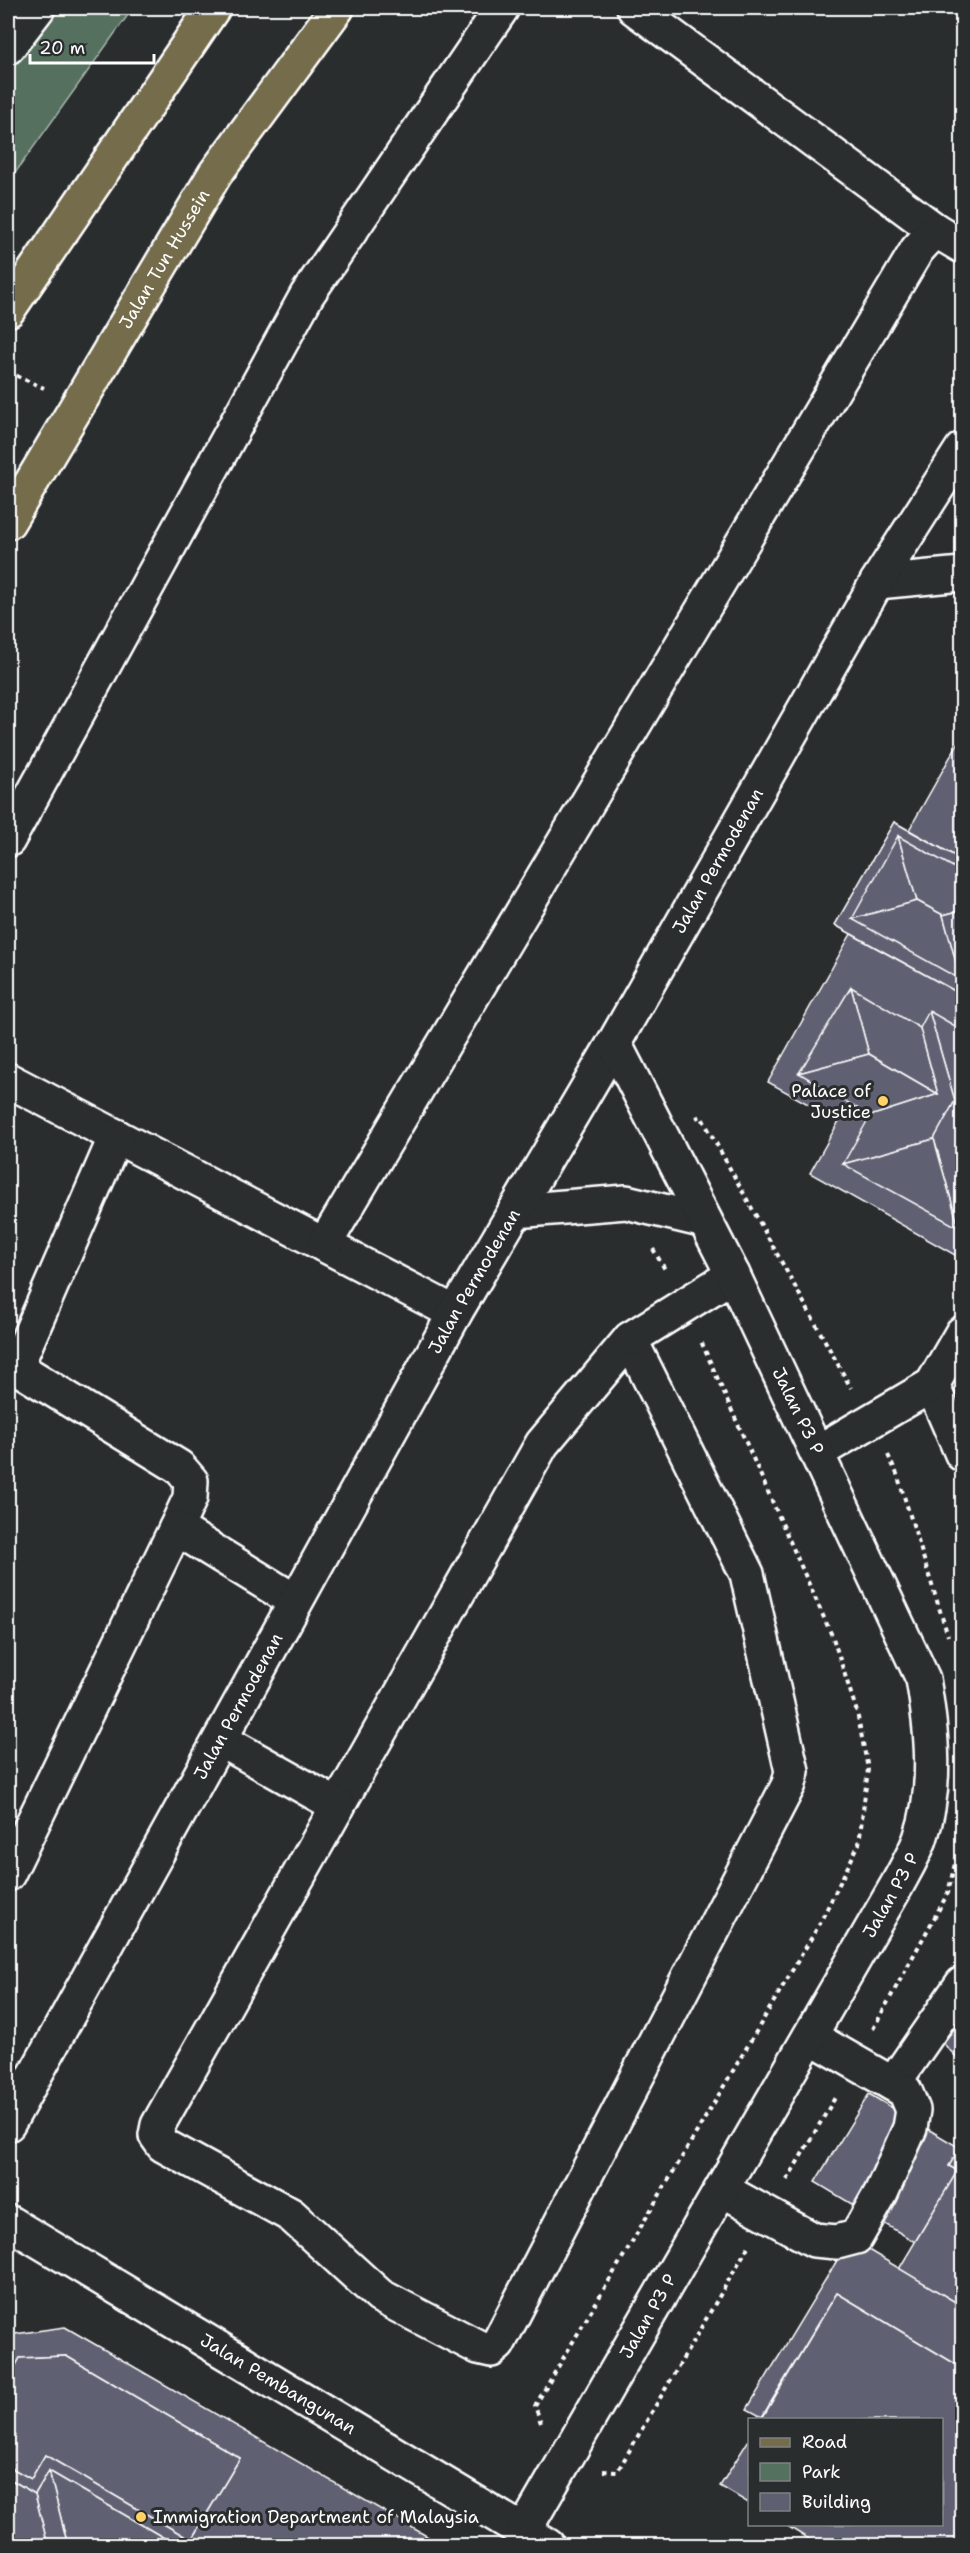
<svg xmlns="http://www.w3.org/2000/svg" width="970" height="2553" viewBox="0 0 970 2553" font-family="'Shantell Sans',sans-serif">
	<rect width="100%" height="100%" fill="#2a2d2e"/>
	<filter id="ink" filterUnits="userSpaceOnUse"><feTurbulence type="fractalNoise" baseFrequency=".0167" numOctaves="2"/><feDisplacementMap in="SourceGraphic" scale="12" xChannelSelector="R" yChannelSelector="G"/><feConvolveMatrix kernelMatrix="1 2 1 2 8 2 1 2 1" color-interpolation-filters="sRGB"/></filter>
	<g filter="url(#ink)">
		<polygon fill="#54705f" stroke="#aab8af" stroke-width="1.5" points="8,8 133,8 8,183"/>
		<g fill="#5e6072" stroke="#fff" stroke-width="1.5">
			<polygon points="962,736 962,860 909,830"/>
			<polygon points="894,822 962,860 962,872 898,836 852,919 961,980 962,978 962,995 835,925"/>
			<polygon points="894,822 962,860 962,995 835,925"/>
			<polygon points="898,836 917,901 852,919"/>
			<polygon points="898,836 962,872 962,910 943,915 917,901"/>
			<polygon points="917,901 943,915 961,980 852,919"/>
			<polygon points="962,910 962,978 961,980 943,915"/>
			<polygon points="851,934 962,995 962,1259 810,1173 839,1121 768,1082"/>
			<polygon points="851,987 920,1028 938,1094 869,1054"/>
			<polygon points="851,987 869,1054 799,1073"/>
			<polygon points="929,1011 962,1030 962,1099 955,1101"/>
			<polygon points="929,1011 955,1101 934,1139 843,1164 870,1116 938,1094 920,1028"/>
			<polygon points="869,1054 938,1094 870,1116 799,1073"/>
			<polygon points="962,1099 962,1221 959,1228 934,1139 955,1101"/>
			<polygon points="934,1139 959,1228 843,1164"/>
			<polygon points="962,2019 962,2063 943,2043"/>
			<polygon points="869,2094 960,2148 949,2166 958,2171 915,2242 815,2182"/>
			<polygon points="962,2144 962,2163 958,2171 949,2166"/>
			<polygon points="962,2163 962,2306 899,2269"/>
			<polygon points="850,2239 962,2306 962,2368 837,2293 762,2417 747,2409"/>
			<polygon points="837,2293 962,2368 962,2546 820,2546 784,2524 942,2524 942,2420 761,2420"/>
			<polygon points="65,2327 444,2546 198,2546 191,2540 240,2458 66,2356 20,2358 8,2380 8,2335"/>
			<polygon points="66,2356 240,2458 191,2540 45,2455 31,2479 8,2466 10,2452 8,2447 8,2380 20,2358"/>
			<polygon points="750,2438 750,2504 720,2486"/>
			<polygon points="45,2455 191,2540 198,2546 178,2546 49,2471 35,2494 8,2478 8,2466 31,2479"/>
			<polygon points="49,2471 178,2546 68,2546"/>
			<polygon points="49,2471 68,2546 48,2546 35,2494"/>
			<polygon points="8,2478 35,2494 48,2546 22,2546 8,2537"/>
		</g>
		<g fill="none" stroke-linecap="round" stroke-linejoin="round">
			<defs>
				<g id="minor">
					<polyline points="634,8 935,230"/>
					<polyline points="8,47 38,8"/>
					<polyline points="877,582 962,574"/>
					<polyline points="8,840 307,295 502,8"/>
					<polyline points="8,1080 455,1313"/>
					<polyline points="515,1211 626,1202 705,1221"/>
					<polyline points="324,1245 917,250 935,230 962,246"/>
					<polygon points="630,1339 747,1574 792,1771 789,1784 498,2344 491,2350 478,2347 380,2296 291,2215 163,2145 156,2135 158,2125 542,1444"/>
					<polyline points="630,1339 733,1275"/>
					<polyline points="8,1362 179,1467 191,1481 190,1498 176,1528"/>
					<polyline points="16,1367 116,1136"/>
					<polyline points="932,1385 962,1454"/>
					<polyline points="818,1452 932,1385 962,1333"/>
					<polyline points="221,1740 338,1806"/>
					<polyline points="8,1874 176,1528 295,1601"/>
					<polyline points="893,2084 962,1984"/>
					<path id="s1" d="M8,2124L455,1313L614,1043L877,582L962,449"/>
					<polyline points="723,2190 814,2240 837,2242 856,2237 881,2193 910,2128 913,2110 905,2091 811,2037"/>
					<path id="s2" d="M8,2222L548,2546"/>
					<path id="s3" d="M524,2531L897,1885C905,1870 914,1855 920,1839C938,1788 932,1731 923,1679L733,1275L614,1043"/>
				</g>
				<g id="major">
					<polyline points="8,310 213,8"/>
					<path id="s4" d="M8,522L215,174L337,8"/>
				</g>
			</defs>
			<use href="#minor" stroke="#fff" stroke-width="38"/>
			<use href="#major" stroke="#fff" stroke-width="38"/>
			<g stroke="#fff" stroke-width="4" stroke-dasharray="4.5 4.5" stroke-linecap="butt">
				<polyline points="8,372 44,388"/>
				<polyline points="696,1118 701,1116 851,1388"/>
				<polyline points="653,1249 666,1271"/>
				<polyline points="888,1455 897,1474 948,1636"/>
				<polyline points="873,2029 948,1893 956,1859"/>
				<polyline points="787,2180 836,2096"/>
				<polyline points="541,2423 535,2406 819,1925 859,1844 868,1769 857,1712 833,1638 700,1339"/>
				<polyline points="603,2471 617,2472 748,2247"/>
			</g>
			<use href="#minor" stroke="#2a2d2e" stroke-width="33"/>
			<use href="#major" stroke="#746c4b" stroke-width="33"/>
		</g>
	</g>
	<g fill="#ffd166" stroke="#2a2d2e" stroke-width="2">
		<circle cx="883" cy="1101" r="6"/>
		<circle cx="141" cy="2517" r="6"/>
	</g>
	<g text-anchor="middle" stroke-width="6" stroke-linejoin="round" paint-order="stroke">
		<g font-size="18" fill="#fff" stroke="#2a2d2e">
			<text dy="6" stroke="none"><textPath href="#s4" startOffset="306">Jalan Tun Hussein</textPath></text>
			<text dy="6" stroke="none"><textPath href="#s1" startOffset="1449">Jalan Permodenan</textPath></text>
			<text dy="6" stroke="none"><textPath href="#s1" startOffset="963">Jalan Permodenan</textPath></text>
			<text transform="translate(798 1411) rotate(64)" y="6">Jalan P3 P</text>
			<text dy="6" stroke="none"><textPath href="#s1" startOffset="477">Jalan Permodenan</textPath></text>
			<text dy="6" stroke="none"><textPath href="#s3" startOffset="734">Jalan P3 P</textPath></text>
			<text dy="6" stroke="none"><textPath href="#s3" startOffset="248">Jalan P3 P</textPath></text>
			<text dy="6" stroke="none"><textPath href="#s2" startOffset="315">Jalan Pembangunan</textPath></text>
		</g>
		<g font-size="18" fill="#fff" stroke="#2a2d2e" text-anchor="end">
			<text x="871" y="1097">Palace of<tspan x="871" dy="21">Justice</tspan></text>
			<text x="153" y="2523" text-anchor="start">Immigration Department of Malaysia</text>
		</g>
	</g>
	<rect width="970" height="2553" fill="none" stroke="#2a2d2e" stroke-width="30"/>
	<rect x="15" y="15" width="940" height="2523" fill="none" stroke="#fff" stroke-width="2" filter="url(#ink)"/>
	<rect x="748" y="2418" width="195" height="108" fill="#2a2d2e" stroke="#7f8182" stroke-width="1.5"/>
	<rect x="760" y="2438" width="30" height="9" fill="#746c4b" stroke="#7f8182" stroke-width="1.5"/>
	<text x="802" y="2448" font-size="18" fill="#ffffff">Road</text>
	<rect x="760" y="2463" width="30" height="18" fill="#54705f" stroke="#7f8182" stroke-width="1.5"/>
	<text x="802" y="2478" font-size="18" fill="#ffffff">Park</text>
	<rect x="760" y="2493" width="30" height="18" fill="#5e6072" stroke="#7f8182" stroke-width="1.5"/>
	<text x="802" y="2508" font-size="18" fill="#ffffff">Building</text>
	<path d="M30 54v9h124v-9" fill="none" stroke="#ffffff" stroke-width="3"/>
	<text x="39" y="54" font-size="18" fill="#ffffff" stroke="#2a2d2e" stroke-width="4.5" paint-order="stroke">20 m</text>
</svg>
